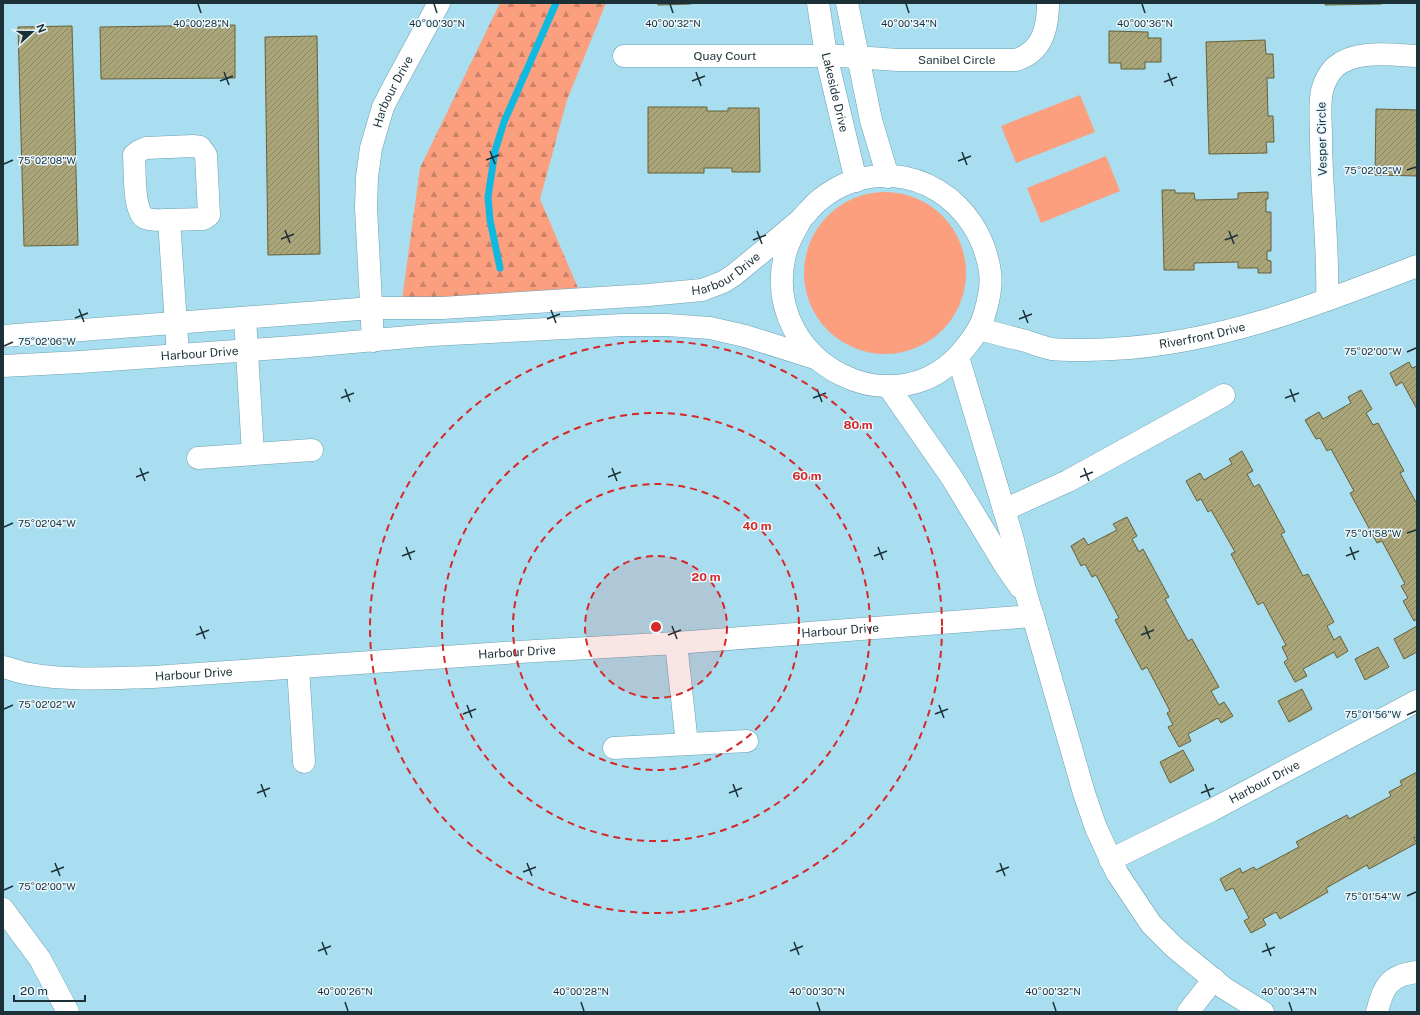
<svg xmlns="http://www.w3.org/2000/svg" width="1420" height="1015" viewBox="0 0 1420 1015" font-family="'Public Sans',sans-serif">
	<defs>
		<pattern id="forest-firs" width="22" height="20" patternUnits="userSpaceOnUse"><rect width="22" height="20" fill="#fb9f7e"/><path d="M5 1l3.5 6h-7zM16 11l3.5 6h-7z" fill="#ca8268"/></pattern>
		<pattern id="building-hatch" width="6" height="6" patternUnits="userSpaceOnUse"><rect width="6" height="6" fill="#aba57a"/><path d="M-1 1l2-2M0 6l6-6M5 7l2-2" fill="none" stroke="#8a8765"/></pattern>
	</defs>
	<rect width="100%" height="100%" fill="#a9def0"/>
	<g fill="#fb9f7e">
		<polygon points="1080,95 1095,132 1016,163 1001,126"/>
		<polygon points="1106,156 1120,191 1041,223 1027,188"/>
		<circle cx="885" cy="273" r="81"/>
	</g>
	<polygon fill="url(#forest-firs)" points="500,3 606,3 567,100 540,199 578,288 402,300 420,168"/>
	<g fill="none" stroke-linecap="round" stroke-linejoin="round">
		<polyline stroke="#0fb9e0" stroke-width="7" points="500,268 490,220 488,197 495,151 504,122 556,3"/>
	</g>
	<g fill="url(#building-hatch)" stroke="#666037">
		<polygon points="658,3 691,3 691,4 658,5"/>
		<polygon points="1325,3 1382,3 1382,4 1325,5"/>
		<polygon points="235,25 235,78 101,79 100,27"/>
		<polygon points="72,26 78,245 24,246 18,27"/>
		<polygon points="1109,31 1148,32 1148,38 1161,38 1161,62 1145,62 1145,69 1121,69 1121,63 1109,63"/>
		<polygon points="317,36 320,254 268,255 265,37"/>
		<polygon points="1265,40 1266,54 1273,54 1274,78 1267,78 1268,116 1273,116 1274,142 1266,142 1267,153 1209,154 1206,42"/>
		<polygon points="648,107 707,107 707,111 728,111 728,108 759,108 760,172 732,172 732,168 704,168 704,173 648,173"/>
		<polygon points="1376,109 1417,110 1417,176 1375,175"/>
		<polygon points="1162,190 1175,190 1175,193 1194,193 1195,200 1238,199 1238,193 1268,192 1268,199 1266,199 1266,212 1271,212 1271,251 1267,251 1267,260 1271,261 1271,273 1258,273 1258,268 1238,268 1238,262 1194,263 1194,270 1164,270"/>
		<polygon points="1409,362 1412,368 1417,366 1417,409 1402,382 1396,386 1390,373"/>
		<polygon points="1361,390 1372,409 1366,413 1373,425 1378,423 1404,471 1400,473 1417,504 1417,619 1414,621 1403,601 1408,598 1401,586 1405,584 1382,541 1377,543 1350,493 1354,491 1331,449 1327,451 1320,438 1316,439 1305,420 1319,412 1323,419 1351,403 1348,397"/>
		<polygon points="1242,451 1253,471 1247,474 1254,487 1259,484 1285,532 1281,534 1303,576 1308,574 1334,622 1327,626 1334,640 1340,636 1348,651 1337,658 1334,652 1303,669 1307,676 1295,682 1284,662 1288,659 1282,647 1286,645 1263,602 1258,605 1231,554 1235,552 1211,510 1208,512 1201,499 1197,501 1186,481 1200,473 1204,480 1232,464 1229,459"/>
		<polygon points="1127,517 1137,536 1132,539 1139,552 1143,549 1169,597 1165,599 1188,641 1192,639 1219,687 1211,691 1219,705 1224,702 1233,716 1221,723 1218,718 1188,734 1191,741 1179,747 1168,727 1173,725 1167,713 1170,711 1147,667 1142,670 1115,620 1119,618 1096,575 1092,577 1085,564 1081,566 1071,546 1084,538 1088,545 1117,530 1113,524"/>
		<polygon points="1417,626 1417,652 1404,659 1394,639"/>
		<polygon points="1378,647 1389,667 1365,680 1355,659"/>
		<polygon points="1302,689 1312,709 1289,722 1278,701"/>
		<polygon points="1183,750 1194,770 1170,783 1160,762"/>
		<polygon points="1417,772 1417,837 1414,838 1417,843 1369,869 1367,865 1326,888 1328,892 1280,919 1276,912 1263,919 1266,925 1251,933 1244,921 1249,918 1233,888 1226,891 1220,879 1240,868 1242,873 1254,867 1256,870 1299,847 1296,842 1347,815 1349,819 1391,796 1389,792 1402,785 1400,781"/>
	</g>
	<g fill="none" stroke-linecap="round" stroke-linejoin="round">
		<defs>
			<g id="minor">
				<path id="s1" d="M818,3L826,55L856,181"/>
				<polyline points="847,3 871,120 888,177"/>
				<path id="s2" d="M624,56H812L826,55L898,60H1015C1042,53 1048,28 1048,3"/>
				<path d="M169,220C162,220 152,221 145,218C133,212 135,168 134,155L139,151L146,148L193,146L200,147L206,155L209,215L203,219L169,220L178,355"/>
				<path d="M1327,300C1329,245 1321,191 1321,136C1321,122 1319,105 1322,91C1324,83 1329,73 1335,67C1356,49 1391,55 1417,56"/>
				<polyline points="245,318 253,454"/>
				<path id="s3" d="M979,329C994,333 1010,337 1026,341C1034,344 1043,347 1052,349C1072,351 1092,350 1112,349C1218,344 1319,304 1417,266"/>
				<path id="s4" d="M3,336L372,308H442L648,295L702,290L723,282L734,275C756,257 778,239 800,220C805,215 810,209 815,204C823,196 833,190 843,185C910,155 980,201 990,272C992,285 989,299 985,312C982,326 974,337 965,348C898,433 763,364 784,259C787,244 794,232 802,218"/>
				<path id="s5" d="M373,341L366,208L367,177L371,148L383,107L396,82L439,3"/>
				<path d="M958,357L1011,533C1019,561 1023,589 1033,616L1084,793L1096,828L1117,873L1151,924L1174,947L1224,988L1263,1012"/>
				<path id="s6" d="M3,366L80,362L308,346L431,335L623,325H667L710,328L745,336L815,358"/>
				<polyline points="888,386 952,478 1006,567 1020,587"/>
				<polyline points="198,458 312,450"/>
				<polyline points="1004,510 1068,481 1224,395"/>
				<polyline points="676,643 687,744"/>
				<path id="s7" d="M3,667C12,669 21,673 30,674C71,681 112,678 153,677L519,652L676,643L1033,616"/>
				<polyline points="298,667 304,762"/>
				<polyline points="614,748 747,741"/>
				<path id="s8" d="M1110,860L1212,810L1417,701"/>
				<polyline points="3,909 40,959 68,1012"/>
				<polyline points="1188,1012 1214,979"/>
				<path d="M1377,1012C1383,987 1389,975 1417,972"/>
			</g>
		</defs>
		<use href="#minor" stroke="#6da0b1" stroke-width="23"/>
		<use href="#minor" stroke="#fff" stroke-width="22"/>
	</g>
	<path fill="none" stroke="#1b3037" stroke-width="1.5" d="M198,4L201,13M434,4L437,13M670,4L673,13M906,4L909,13M1142,4L1145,13M224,72L229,85M696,72L701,86M1168,73L1173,86M220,81L233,76M692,81L705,76M1164,82L1177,77M490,151L495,164M962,152L967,165M486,160L499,155M958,161L971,156M4,164L13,160M1407,170L1416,167M285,230L290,243M757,231L762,244M1229,231L1234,244M281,239L294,234M753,240L766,235M1225,240L1238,235M79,309L84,322M551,310L556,323M1023,310L1028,323M75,318L88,313M547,319L560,314M1019,319L1032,314M4,346L13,342M1407,352L1416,348M345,389L350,402M817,389L822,402M1290,389L1295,402M341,398L354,393M813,398L826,393M1285,398L1299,393M140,468L145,481M612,468L617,481M1084,468L1089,481M136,477L149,472M608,477L621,472M1080,477L1093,472M4,527L13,523M1407,533L1416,530M406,547L411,560M878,547L883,560M1350,547L1355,560M402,556L415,551M874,556L887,551M1346,556L1359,551M200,626L205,639M672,626L677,639M1145,626L1150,639M196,635L209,630M668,635L681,630M1141,635L1154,630M467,705L472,718M939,705L944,718M4,709L13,705M463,714L476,709M935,714L948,709M1407,715L1416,711M261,784L266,797M733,784L738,797M1205,784L1210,797M257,793L270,788M729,793L742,788M1201,793L1214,788M55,863L60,876M527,863L532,876M1000,863L1005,876M51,872L64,867M523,872L536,867M996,872L1009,867M4,890L13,886M1407,896L1416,892M322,942L327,955M794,942L799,955M1266,943L1271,956M318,951L331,946M790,951L803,946M1262,952L1275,947M345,1002L348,1011M581,1002L584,1011M817,1002L820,1011M1053,1002L1056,1011M1289,1002L1292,1011"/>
	<circle cx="656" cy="627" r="71" fill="#d62828" fill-opacity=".12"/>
	<g fill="none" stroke="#d62828" stroke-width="2" stroke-dasharray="7 5">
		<circle cx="656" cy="627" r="71"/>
		<circle cx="656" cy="627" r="143"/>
		<circle cx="656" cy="627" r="214"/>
		<circle cx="656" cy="627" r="286"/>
	</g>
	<g text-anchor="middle" stroke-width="3" stroke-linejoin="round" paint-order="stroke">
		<g font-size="12" fill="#1b3037" stroke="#e9f8fe">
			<text dy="4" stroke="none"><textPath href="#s2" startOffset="101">Quay Court</textPath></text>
			<text dy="4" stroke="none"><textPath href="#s2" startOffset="333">Sanibel Circle</textPath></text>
			<text dy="4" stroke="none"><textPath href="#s1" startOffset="91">Lakeside Drive</textPath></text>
			<text dy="4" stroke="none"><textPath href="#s5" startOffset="254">Harbour Drive</textPath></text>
			<text transform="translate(1322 139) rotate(-91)" y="4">Vesper Circle</text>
			<text dy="4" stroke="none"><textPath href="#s4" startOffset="729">Harbour Drive</textPath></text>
			<text dy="4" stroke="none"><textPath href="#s3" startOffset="227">Riverfront Drive</textPath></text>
			<text dy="4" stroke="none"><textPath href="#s6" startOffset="197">Harbour Drive</textPath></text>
			<text dy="4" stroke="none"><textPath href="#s7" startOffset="840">Harbour Drive</textPath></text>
			<text dy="4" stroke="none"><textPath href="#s7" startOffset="516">Harbour Drive</textPath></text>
			<text dy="4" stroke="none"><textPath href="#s7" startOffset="192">Harbour Drive</textPath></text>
			<text dy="4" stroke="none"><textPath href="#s8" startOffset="173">Harbour Drive</textPath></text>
		</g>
	</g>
	<g font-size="10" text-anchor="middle" fill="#1b3037" stroke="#e9f8fe" stroke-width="3" stroke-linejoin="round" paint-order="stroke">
		<text x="201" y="27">40°00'28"N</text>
		<text x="437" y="27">40°00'30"N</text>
		<text x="673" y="27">40°00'32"N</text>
		<text x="909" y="27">40°00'34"N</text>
		<text x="1145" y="27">40°00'36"N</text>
		<text x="47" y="164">75°02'08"W</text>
		<text x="1373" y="174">75°02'02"W</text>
		<text x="47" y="345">75°02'06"W</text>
		<text x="1373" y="355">75°02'00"W</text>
		<text x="47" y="527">75°02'04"W</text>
		<text x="1373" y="537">75°01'58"W</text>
		<text x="47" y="708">75°02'02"W</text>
		<text x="1373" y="718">75°01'56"W</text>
		<text x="47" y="890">75°02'00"W</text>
		<text x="1373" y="900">75°01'54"W</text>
		<text x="345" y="995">40°00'26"N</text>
		<text x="581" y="995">40°00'28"N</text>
		<text x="817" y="995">40°00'30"N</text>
		<text x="1053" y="995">40°00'32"N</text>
		<text x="1289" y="995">40°00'34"N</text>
	</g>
	<circle cx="656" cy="627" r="6" fill="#d62828" stroke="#e9f8fe" stroke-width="2"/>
	<g font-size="12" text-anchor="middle" font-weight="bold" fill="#d62828" stroke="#e9f8fe" stroke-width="3" stroke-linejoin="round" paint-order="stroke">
		<text x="858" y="429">80 m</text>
		<text x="807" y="480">60 m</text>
		<text x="757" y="530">40 m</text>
		<text x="706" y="581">20 m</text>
	</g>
	<rect width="1420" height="1015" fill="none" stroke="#1b3037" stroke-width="8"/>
	<g transform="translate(32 32) rotate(69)" stroke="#e9f8fe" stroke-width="3" paint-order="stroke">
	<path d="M0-3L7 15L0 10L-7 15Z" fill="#1b3037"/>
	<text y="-6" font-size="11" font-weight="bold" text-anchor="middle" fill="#1b3037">N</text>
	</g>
	<path d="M14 995v6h71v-6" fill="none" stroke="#1b3037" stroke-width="2"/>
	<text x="20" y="995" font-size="12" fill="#1b3037" stroke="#e9f8fe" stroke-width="3" paint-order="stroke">20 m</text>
</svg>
